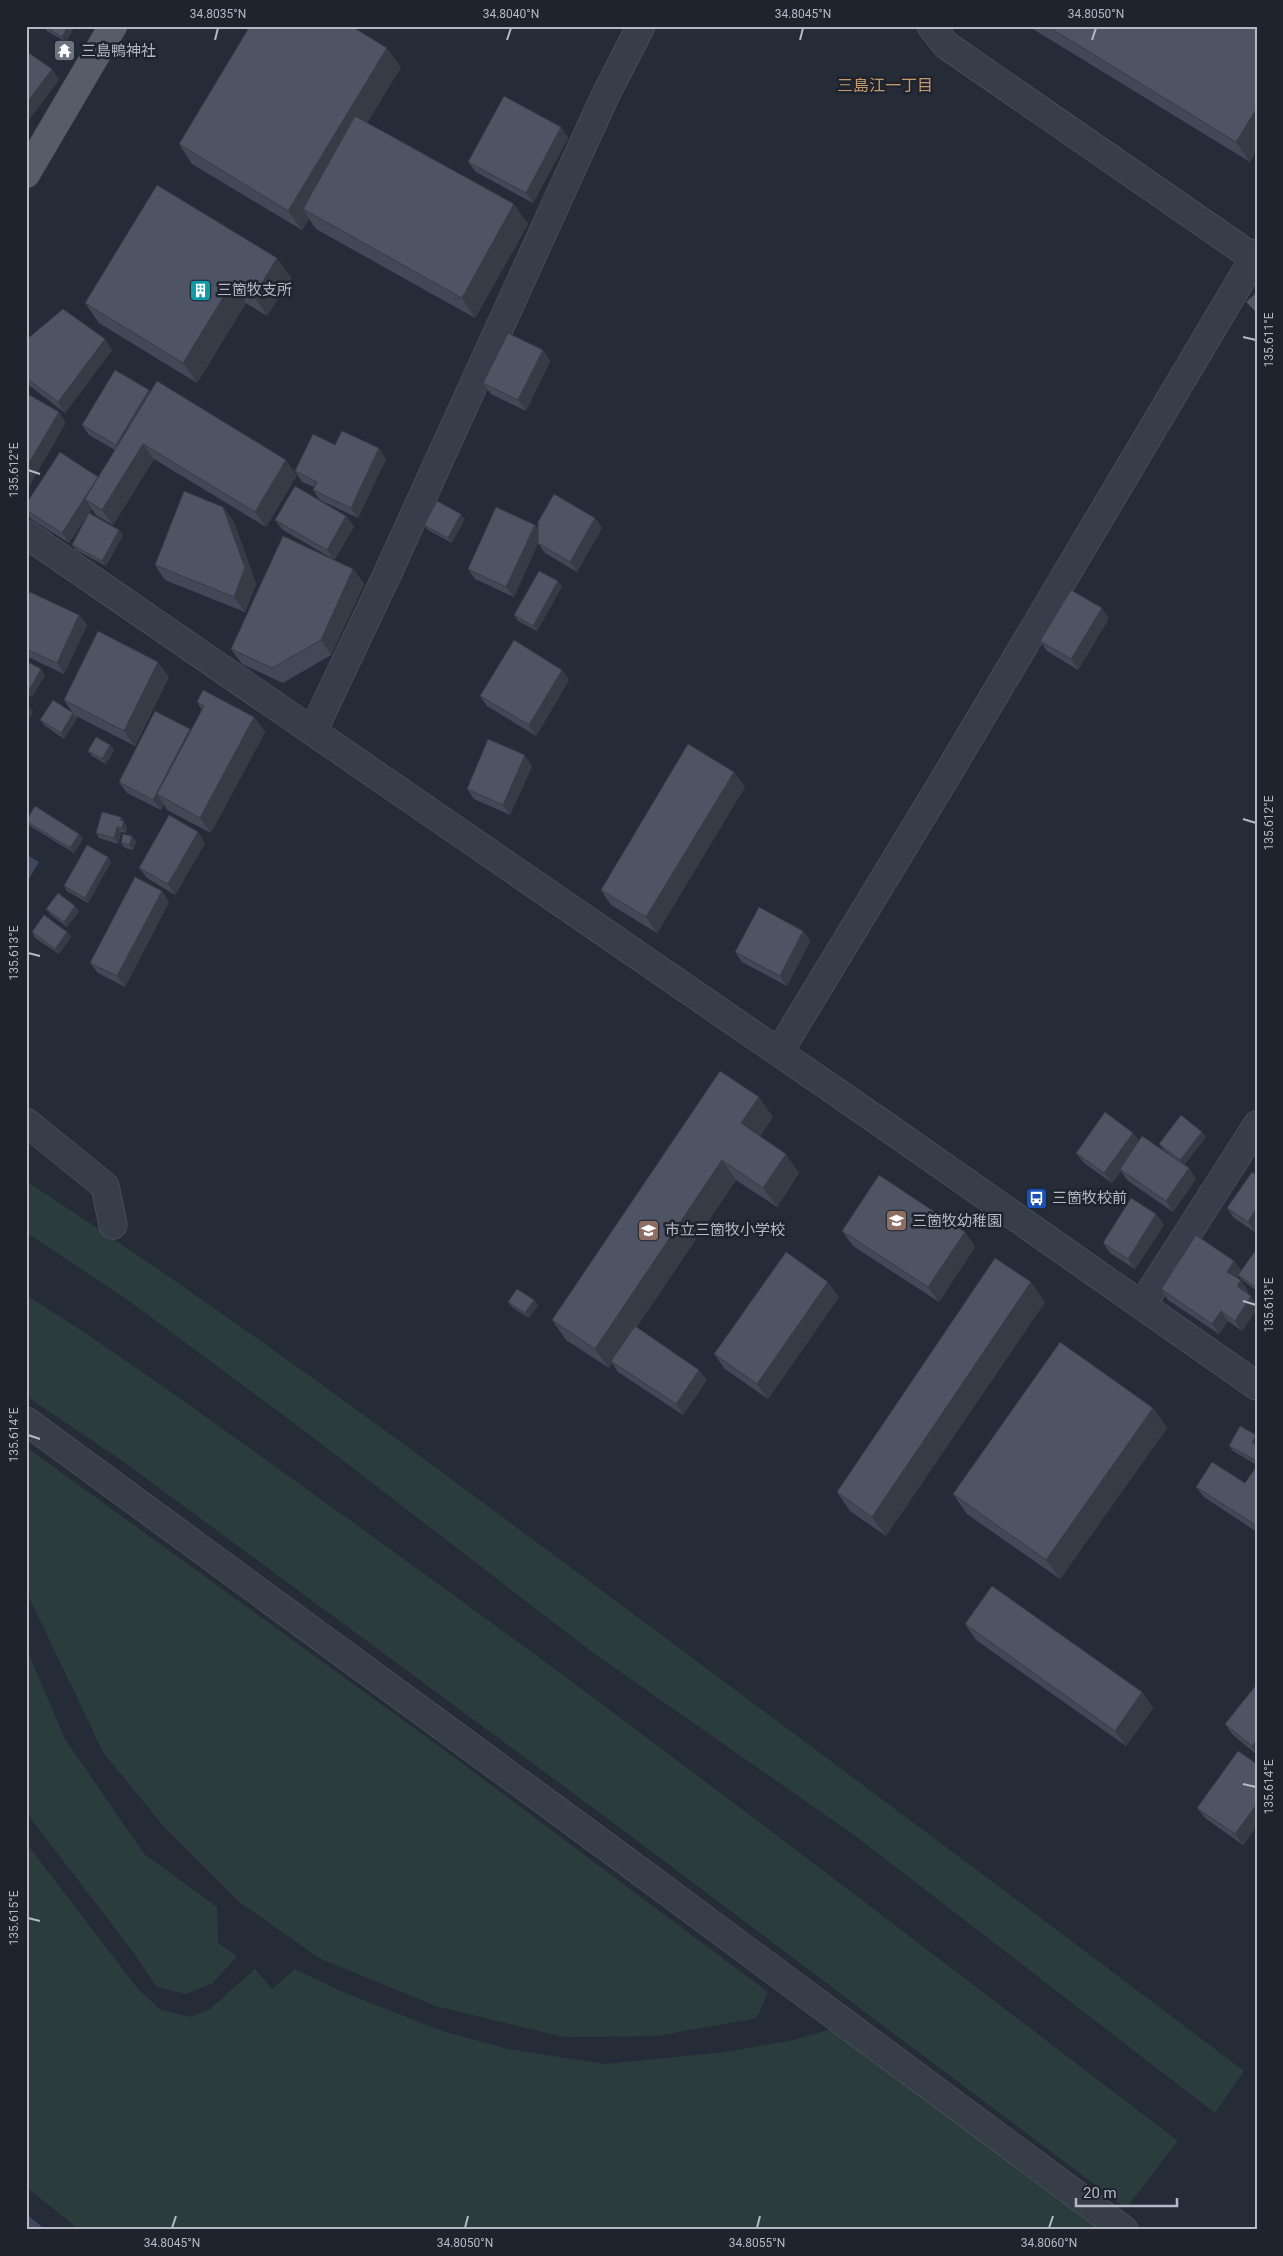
<svg xmlns="http://www.w3.org/2000/svg" width="1283" height="2256" viewBox="0 0 1283 2256" font-family="Roboto,'Noto Sans JP',sans-serif">
	<rect width="100%" height="100%" fill="#252c38"/>
	<g fill="#2b3c3d">
		<path d="M26,1181C217,1305 400,1441 582,1576C803,1740 1024,1905 1244,2071L1215,2113L854,1835L592,1652L302,1429L129,1301L26,1232Z"/>
		<path d="M26,1295C136,1364 239,1441 344,1516C627,1718 902,1931 1178,2141L1126,2208L615,1824L124,1462L26,1396Z"/>
		<polygon points="26,1447 436,1744 768,1992 757,2018 657,2036 564,2037 436,2006 319,1958 238,1901 165,1828 103,1752 26,1591"/>
		<polygon points="26,1648 65,1739 144,1854 217,1907 218,1943 237,1956 213,1983 186,1994 157,1987 133,1952 26,1812"/>
		<polygon points="26,1843 138,1989 161,2010 191,2017 210,2009 255,1969 272,1989 295,1969 343,1992 442,2031 508,2049 605,2064 726,2052 793,2040 832,2029 1043,2182 1100,2230 77,2230 75,2226 26,2187"/>
	</g>
	<g fill="#3d485f">
		<polygon points="26,854 39,862 26,884"/>
		<polygon points="26,2214 46,2230 26,2230"/>
	</g>
	<g fill="none" stroke-linecap="round" stroke-linejoin="round">
		<defs>
			<g id="minor">
				<polyline points="931,26 946,45 1254,258"/>
				<polyline points="26,534 880,1122 1257,1386"/>
				<polyline points="313,731 386,577 605,96 641,26"/>
				<polyline points="779,1052 944,780 1257,253"/>
				<polyline points="26,1122 105,1186 113,1225"/>
				<polyline points="1142,1305 1257,1125"/>
				<polyline points="26,1421 618,1855 1124,2230"/>
			</g>
			<polyline id="major" points="26,174 113,26"/>
		</defs>
		<use href="#minor" stroke="#565c67" stroke-width="29"/>
		<use href="#major" stroke="#414752" stroke-width="29"/>
		<use href="#minor" stroke="#383e49" stroke-width="28"/>
		<use href="#major" stroke="#565d69" stroke-width="28"/>
	</g>
	<g fill="#434856">
		<polygon points="44,26 75,26 66,42 47,31"/>
		<polygon points="1028,26 1257,26 1250,162"/>
		<polygon points="401,67 367,123 528,224 475,318 316,229 309,219 302,230 192,164 179,144"/>
		<polygon points="561,127 568,138 533,203 476,172 468,162"/>
		<polygon points="277,258 291,278 267,316 246,303 197,383 99,323 85,303"/>
		<polygon points="105,339 112,350 65,413 26,383 26,340"/>
		<polygon points="543,350 550,361 526,411 491,394 483,383"/>
		<polygon points="149,390 150,392 297,475 266,527 154,459 113,525 96,515 92,509 89,513 123,535 106,566 76,550 72,545 88,514 69,543 31,519 26,512 26,504 99,477 115,450 89,435 82,425"/>
		<polygon points="335,445 386,459 358,518 320,500 313,490 314,487 302,482 295,471"/>
		<polygon points="223,507 234,522 256,584 245,612 165,580 155,565"/>
		<polygon points="346,516 354,527 334,560 353,569 364,584 331,655 283,683 242,664 231,649 333,559 283,530 275,520"/>
		<polygon points="595,518 602,528 577,572 545,553 538,543 514,597 475,579 468,569 535,525 538,530"/>
		<polygon points="465,519 452,543 428,530 424,525"/>
		<polygon points="562,586 537,631 518,621 514,615"/>
		<polygon points="26,601 79,615 87,625 64,674 26,656"/>
		<polygon points="1109,618 1078,670 1047,651 1040,641"/>
		<polygon points="26,661 45,675 32,697 26,694"/>
		<polygon points="562,670 569,680 536,736 487,706 480,696"/>
		<polygon points="169,677 135,746 76,716 77,718 64,739 44,725 40,720 72,712 64,700"/>
		<polygon points="197,702 254,717 265,732 211,833 167,810 164,804 161,810 127,793 119,782 190,729 191,731 202,710"/>
		<polygon points="110,745 114,750 106,764 92,756 88,751"/>
		<polygon points="532,766 510,815 474,799 467,789"/>
		<polygon points="734,772 745,787 657,933 611,905 601,890"/>
		<polygon points="121,817 127,827 126,833 121,832 118,844 99,838 96,833"/>
		<polygon points="26,821 79,834 83,839 74,853 30,826"/>
		<polygon points="132,836 136,842 133,850 125,848 121,843"/>
		<polygon points="205,843 175,895 147,878 139,868"/>
		<polygon points="108,857 111,862 88,903 67,891 64,886"/>
		<polygon points="169,902 125,987 98,973 90,963"/>
		<polygon points="46,909 79,911 67,927 50,914"/>
		<polygon points="803,931 810,941 787,986 742,962 735,952"/>
		<polygon points="32,932 67,932 71,937 59,954 35,938"/>
		<polygon points="720,1071 773,1117 760,1136 799,1173 777,1207 736,1180 636,1328 707,1380 683,1415 618,1372 612,1363 609,1368 566,1340 552,1320"/>
		<polygon points="1133,1133 1139,1141 1180,1163 1163,1149 1159,1144 1206,1137 1184,1165 1189,1168 1196,1179 1173,1212 1127,1180 1121,1171 1112,1183 1084,1163 1076,1153"/>
		<polygon points="1257,1175 1257,1230 1255,1232 1234,1218 1227,1208"/>
		<polygon points="1156,1214 1164,1225 1135,1269 1110,1253 1103,1243"/>
		<polygon points="842,1231 965,1232 975,1247 939,1302 853,1246"/>
		<polygon points="1257,1250 1257,1291 1242,1280 1239,1276 1237,1278 1248,1291 1247,1293 1257,1305 1257,1309 1242,1331 1228,1321 1219,1334 1168,1300 1161,1289 1241,1271"/>
		<polygon points="839,1297 768,1399 725,1369 714,1354"/>
		<polygon points="534,1300 538,1305 529,1318 512,1307 508,1302"/>
		<polygon points="1045,1302 886,1536 850,1511 837,1492"/>
		<polygon points="1153,1408 1167,1428 1060,1579 967,1514 953,1494"/>
		<polygon points="1257,1436 1257,1465 1233,1451 1229,1446"/>
		<polygon points="1257,1467 1257,1532 1204,1497 1196,1487 1245,1483"/>
		<polygon points="965,1624 1142,1692 1153,1708 1126,1746 976,1640"/>
		<polygon points="1257,1684 1257,1755 1232,1734 1225,1724"/>
		<polygon points="1257,1764 1257,1825 1243,1845 1205,1818 1197,1808"/>
	</g>
	<g fill="#373b46">
		<polygon points="68,26 75,26 66,42 62,37"/>
		<polygon points="387,48 401,67 311,214 303,209 309,219 302,230 288,211"/>
		<polygon points="52,69 59,80 29,120 26,116 26,104"/>
		<polygon points="1257,108 1257,150 1250,162 1236,142"/>
		<polygon points="561,127 568,138 533,203 526,193"/>
		<polygon points="514,204 528,224 475,318 462,298"/>
		<polygon points="277,258 291,278 267,316 254,296"/>
		<polygon points="232,283 246,303 197,383 183,363"/>
		<polygon points="105,339 112,350 65,413 58,402"/>
		<polygon points="543,350 550,361 526,411 518,400"/>
		<polygon points="149,390 156,401 123,455 116,445"/>
		<polygon points="59,412 66,423 27,490 26,468"/>
		<polygon points="143,444 154,459 113,525 102,510"/>
		<polygon points="379,448 386,459 358,518 351,508"/>
		<polygon points="286,460 297,475 266,527 255,512"/>
		<polygon points="98,477 105,487 85,499 92,509 69,543 62,533"/>
		<polygon points="223,507 234,522 256,584 245,612 234,597"/>
		<polygon points="461,514 465,519 452,543 448,538"/>
		<polygon points="346,516 354,527 334,560 327,550"/>
		<polygon points="595,518 602,528 577,572 570,562"/>
		<polygon points="535,525 542,535 514,597 506,587"/>
		<polygon points="119,530 123,535 106,566 102,561"/>
		<polygon points="353,569 364,584 331,655 321,640"/>
		<polygon points="558,581 562,586 537,631 533,626"/>
		<polygon points="1102,608 1109,618 1078,670 1071,659"/>
		<polygon points="79,615 87,625 64,674 57,663"/>
		<polygon points="158,662 169,677 135,746 124,731"/>
		<polygon points="41,669 45,675 32,697 28,692"/>
		<polygon points="562,670 569,680 536,736 529,725"/>
		<polygon points="29,706 33,712 26,723 26,711"/>
		<polygon points="73,713 77,718 64,739 61,733"/>
		<polygon points="254,717 265,732 211,833 200,818"/>
		<polygon points="190,729 197,739 157,794 164,804 161,810 153,800"/>
		<polygon points="110,745 114,750 106,764 102,759"/>
		<polygon points="525,755 532,766 510,815 503,805"/>
		<polygon points="734,772 745,787 657,933 646,917"/>
		<polygon points="121,817 127,827 126,833 122,828 120,820"/>
		<polygon points="117,827 121,832 118,844 114,838"/>
		<polygon points="198,832 205,843 175,895 168,884"/>
		<polygon points="79,834 83,839 74,853 70,848"/>
		<polygon points="132,836 136,842 133,850 130,845"/>
		<polygon points="108,857 111,862 88,903 85,898"/>
		<polygon points="162,891 169,902 125,987 117,976"/>
		<polygon points="75,906 79,911 67,927 64,922"/>
		<polygon points="803,931 810,941 787,986 780,976"/>
		<polygon points="67,932 71,937 59,954 55,949"/>
		<polygon points="759,1097 773,1117 755,1143 741,1123"/>
		<polygon points="1202,1132 1206,1137 1184,1165 1180,1160"/>
		<polygon points="1133,1133 1140,1143 1120,1169 1121,1171 1112,1183 1104,1173"/>
		<polygon points="786,1154 799,1173 777,1207 763,1188"/>
		<polygon points="722,1160 736,1180 613,1362 611,1361 612,1363 609,1368 595,1349"/>
		<polygon points="1189,1168 1196,1179 1173,1212 1166,1201"/>
		<polygon points="1256,1209 1257,1211 1257,1230 1255,1232 1248,1222"/>
		<polygon points="1156,1214 1164,1225 1135,1269 1128,1259"/>
		<polygon points="965,1232 975,1247 939,1302 928,1287"/>
		<polygon points="1234,1261 1242,1271 1234,1282 1227,1272"/>
		<polygon points="1241,1280 1248,1291 1244,1297 1237,1286"/>
		<polygon points="828,1282 839,1297 768,1399 757,1384"/>
		<polygon points="1031,1282 1045,1302 886,1536 872,1517"/>
		<polygon points="1251,1296 1257,1305 1257,1309 1242,1331 1235,1321"/>
		<polygon points="534,1300 538,1305 529,1318 525,1313"/>
		<polygon points="1221,1311 1228,1321 1219,1334 1212,1324"/>
		<polygon points="699,1370 707,1380 683,1415 676,1404"/>
		<polygon points="1153,1408 1167,1428 1060,1579 1046,1560"/>
		<polygon points="1256,1435 1257,1436 1257,1446 1252,1443"/>
		<polygon points="1142,1692 1153,1708 1126,1746 1115,1731"/>
		<polygon points="1257,1740 1257,1753 1252,1746"/>
		<polygon points="1257,1804 1257,1825 1243,1845 1235,1834"/>
	</g>
	<g fill="#4e5464" stroke="#373b46">
		<polygon points="44,26 68,26 62,37"/>
		<polygon points="250,26 351,26 387,48 288,211 179,144"/>
		<polygon points="1047,26 1257,26 1257,108 1236,142"/>
		<polygon points="26,51 52,69 26,104"/>
		<polygon points="504,96 561,127 526,193 468,162"/>
		<polygon points="355,116 514,204 462,298 303,209"/>
		<polygon points="157,185 277,258 254,296 232,283 183,363 85,303"/>
		<polygon points="1257,292 1257,313 1246,302"/>
		<polygon points="63,309 105,339 58,402 26,378 26,340"/>
		<polygon points="508,333 543,350 518,400 483,383"/>
		<polygon points="115,370 149,390 116,445 82,425"/>
		<polygon points="157,381 286,460 255,512 143,444 102,510 85,499"/>
		<polygon points="26,393 59,412 26,468"/>
		<polygon points="342,431 379,448 351,508 313,490 317,482 295,471 313,434 335,445"/>
		<polygon points="60,452 98,477 62,533 26,510 26,504"/>
		<polygon points="295,486 346,516 327,550 275,520"/>
		<polygon points="184,491 223,507 245,568 234,597 155,565"/>
		<polygon points="554,494 595,518 570,562 538,543 538,522"/>
		<polygon points="437,501 461,514 448,538 424,525"/>
		<polygon points="496,507 535,525 506,587 468,569"/>
		<polygon points="89,513 119,530 102,561 72,545"/>
		<polygon points="283,536 353,569 321,640 272,668 231,649"/>
		<polygon points="539,571 558,581 533,626 514,615"/>
		<polygon points="1071,590 1102,608 1071,659 1040,641"/>
		<polygon points="30,592 79,615 57,663 26,649 26,601"/>
		<polygon points="98,631 158,662 124,731 64,700"/>
		<polygon points="514,640 562,670 529,725 480,696"/>
		<polygon points="26,661 41,669 28,692 26,691"/>
		<polygon points="203,690 254,717 200,818 157,794 204,706 197,702"/>
		<polygon points="53,700 73,713 61,733 40,720"/>
		<polygon points="26,705 29,706 26,711"/>
		<polygon points="155,711 190,729 153,800 119,782"/>
		<polygon points="96,737 110,745 102,759 88,751"/>
		<polygon points="488,739 525,755 503,805 467,789"/>
		<polygon points="688,744 734,772 646,917 601,890"/>
		<polygon points="35,806 79,834 70,848 26,821"/>
		<polygon points="102,812 121,817 120,820 124,821 122,828 117,827 114,838 96,833"/>
		<polygon points="169,815 198,832 168,884 139,868"/>
		<polygon points="123,834 132,836 130,845 121,843"/>
		<polygon points="87,845 108,857 85,898 64,886"/>
		<polygon points="135,877 162,891 117,976 90,963"/>
		<polygon points="58,893 75,906 64,922 46,909"/>
		<polygon points="759,907 803,931 780,976 735,952"/>
		<polygon points="44,915 67,932 55,949 32,932"/>
		<polygon points="720,1071 759,1097 741,1123 786,1154 763,1188 722,1160 595,1349 552,1320"/>
		<polygon points="1105,1112 1133,1133 1104,1173 1076,1153"/>
		<polygon points="1181,1115 1202,1132 1180,1160 1159,1144"/>
		<polygon points="1142,1136 1189,1168 1166,1201 1120,1169"/>
		<polygon points="1252,1172 1257,1175 1257,1210 1256,1209 1248,1222 1227,1208"/>
		<polygon points="879,1175 965,1232 928,1287 842,1231"/>
		<polygon points="1131,1198 1156,1214 1128,1259 1103,1243"/>
		<polygon points="1196,1235 1234,1261 1227,1272 1241,1280 1237,1286 1251,1296 1235,1321 1221,1311 1212,1324 1161,1289"/>
		<polygon points="1256,1250 1257,1250 1257,1288 1238,1275"/>
		<polygon points="786,1252 828,1282 757,1384 714,1354"/>
		<polygon points="995,1258 1031,1282 872,1517 837,1492"/>
		<polygon points="517,1289 534,1300 525,1313 508,1302"/>
		<polygon points="635,1326 699,1370 676,1404 611,1361"/>
		<polygon points="1060,1342 1153,1408 1046,1560 953,1494"/>
		<polygon points="1240,1426 1256,1435 1252,1443 1257,1445 1257,1461 1229,1446"/>
		<polygon points="1212,1462 1245,1483 1256,1467 1257,1467 1257,1526 1196,1487"/>
		<polygon points="992,1586 1142,1692 1115,1731 965,1624"/>
		<polygon points="1257,1684 1257,1740 1252,1746 1225,1724"/>
		<polygon points="1238,1751 1257,1764 1257,1804 1235,1834 1197,1808"/>
	</g>
	<path fill="none" stroke="#b4b9c5" stroke-width="2" d="M215,40L218,28M507,40L511,28M800,40L803,28M1092,40L1096,28M1243,337L1256,340M28,470L40,474M1243,819L1256,823M28,953L40,956M1243,1301L1256,1305M28,1435L40,1439M1243,1784L1256,1787M28,1918L40,1921M172,2228L176,2216M465,2228L468,2216M757,2228L760,2216M1049,2228L1053,2216"/>
	<defs>
		<symbol id="temple-square" viewBox="-11 -11 22 22"><rect x="-9" y="-9" width="18" height="18" rx="4" fill="#6b7280" stroke="#1e232e"/><path d="M0-6L5-2H3V0L6.5 2.5H4V6H1.5V3h-3V6H-4V2.5H-6.5L-3 0V-2H-5Z" fill="#fff"/></symbol>
		<symbol id="building-square" viewBox="-11 -11 22 22"><rect x="-9" y="-9" width="18" height="18" rx="4" fill="#0f9aa8" stroke="#1e232e"/><path d="M-4-6H4V6H1V3H-1V6H-4ZM-2.5-4.3h1.7v1.8h-1.7ZM.8-4.3h1.7v1.8H.8ZM-2.5-1h1.7V.8h-1.7ZM.8-1h1.7V.8H.8Z" fill="#fff"/></symbol>
		<symbol id="bus-square" viewBox="-11 -11 22 22"><rect x="-9" y="-9" width="18" height="18" rx="4" fill="#1a4fb4" stroke="#1e232e"/><path d="M-5-6H5V4H4V6H2V4H-2V6H-4V4H-5ZM-3.5-4V0h7V-4ZM-3.5 1.2v1.5H-2V1.2ZM2 1.2v1.5H3.5V1.2Z" fill="#fff"/></symbol>
		<symbol id="school-square" viewBox="-11 -11 22 22"><rect x="-9" y="-9" width="18" height="18" rx="4" fill="#8d6e63" stroke="#1e232e"/><path d="M0-5L7-2L0 1L-7-2ZM-4 1L0 2.5L4 1V4Q0 6-4 4Z" fill="#fff"/></symbol>
	</defs>
	<g fill-rule="evenodd">
		<use href="#temple-square" x="52" y="38" width="25" height="25"/>
		<use href="#building-square" x="188" y="278" width="25" height="25"/>
		<use href="#bus-square" x="1024" y="1186" width="25" height="25"/>
		<use href="#school-square" x="884" y="1208" width="25" height="25"/>
		<use href="#school-square" x="636" y="1218" width="25" height="25"/>
	</g>
	<g text-anchor="middle" stroke-width="5" stroke-linejoin="round" paint-order="stroke">
		<g font-size="15" fill="#b4b9c5" stroke="#1e232e" text-anchor="start">
			<text x="81" y="56">三島鴨神社</text>
			<text x="217" y="295">三箇牧支所</text>
			<text x="1052" y="1203">三箇牧校前</text>
			<text x="912" y="1226">三箇牧幼稚園</text>
			<text x="665" y="1235">市立三箇牧小学校</text>
		</g>
		<g font-size="16" fill="#c79b6c" stroke="#1e232e">
			<text x="885" y="91">三島江一丁目</text>
		</g>
	</g>
	<rect width="1283" height="2256" fill="none" stroke="#1e232e" stroke-width="55"/>
	<path d="M1076 2198v8h101v-8" fill="none" stroke="#b4b9c5" stroke-width="2.5"/>
	<text x="1083" y="2198" font-size="15" fill="#b4b9c5" stroke="#1e232e" stroke-width="4" paint-order="stroke">20 m</text>
	<rect x="28" y="28" width="1228" height="2200" fill="none" stroke="#b4b9c5" stroke-width="2"/>
	<g font-size="12" text-anchor="middle" fill="#b4b9c5">
		<text x="218" y="18">34.8035°N</text>
		<text x="511" y="18">34.8040°N</text>
		<text x="803" y="18">34.8045°N</text>
		<text x="1096" y="18">34.8050°N</text>
		<text transform="translate(1269 340) rotate(-90)" y="4">135.611°E</text>
		<text transform="translate(14 470) rotate(-90)" y="4">135.612°E</text>
		<text transform="translate(1269 823) rotate(-90)" y="4">135.612°E</text>
		<text transform="translate(14 953) rotate(-90)" y="4">135.613°E</text>
		<text transform="translate(1269 1305) rotate(-90)" y="4">135.613°E</text>
		<text transform="translate(14 1435) rotate(-90)" y="4">135.614°E</text>
		<text transform="translate(1269 1787) rotate(-90)" y="4">135.614°E</text>
		<text transform="translate(14 1918) rotate(-90)" y="4">135.615°E</text>
		<text x="172" y="2247">34.8045°N</text>
		<text x="465" y="2247">34.8050°N</text>
		<text x="757" y="2247">34.8055°N</text>
		<text x="1049" y="2247">34.8060°N</text>
	</g>
</svg>
